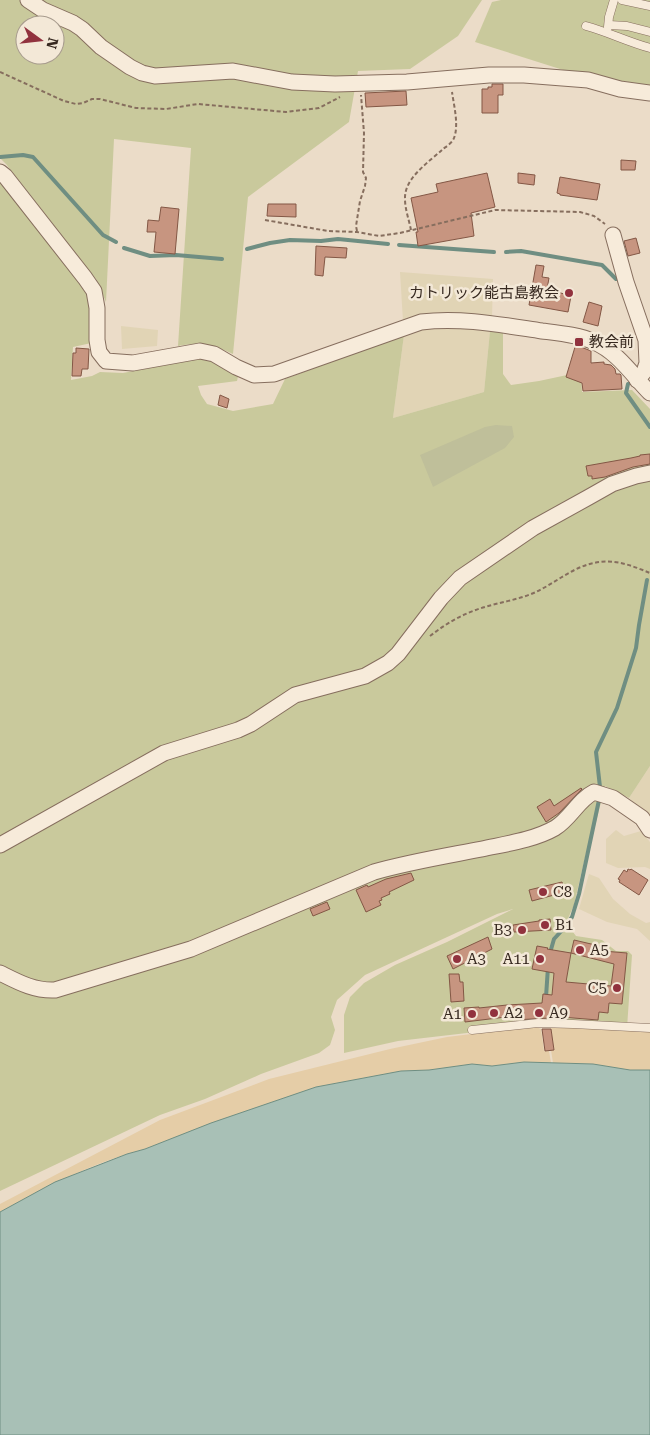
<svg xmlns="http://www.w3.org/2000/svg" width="650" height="1435" viewBox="0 0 650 1435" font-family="'Roboto Serif','Noto Sans JP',serif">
	<rect width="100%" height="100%" fill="#ebdcc8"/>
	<g fill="#e1d4b5">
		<polygon points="400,272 493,279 492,318 403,321"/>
		<polygon points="449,325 490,331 484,392 393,418 404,335 429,326"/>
		<polygon points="121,326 158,330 157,346 122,349"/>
		<polygon points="650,766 650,819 629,798"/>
		<polygon points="616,830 624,836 641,831 650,842 650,869 645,867 618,868 606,863 606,839"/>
		<polygon points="589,874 599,878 613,899 630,914 646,923 650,922 650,941 637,929 607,922 579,909"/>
	</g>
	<g fill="#c9c99c" fill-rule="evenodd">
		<path d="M0,0H482L458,36L410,69L358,71L349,122L248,197L233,354C211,344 202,342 178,346L191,148L114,139L106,302L96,279L6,164L0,158ZM25,25H55V55H25Z"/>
		<polygon points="501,0 650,0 650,85 579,75 475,42 492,2"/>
		<polygon points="0,180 91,293 96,342 73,347 71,380 92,376 100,372 123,373 200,358 213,360 239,372 237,381 198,386 201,395 207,404 233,411 273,404 285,379 404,335 393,418 484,392 490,331 503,333 503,374 511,385 539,381 581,372 582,392 632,390 650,409 650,766 629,798 605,786 595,826 586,853 574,905 566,923 576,936 602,940 616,951 628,951 632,955 627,1028 527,1026 398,1041 344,1053 344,1015 350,997 364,983 395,965 447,942 513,909 497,914 365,975 337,1000 331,1017 335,1030 330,1045 319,1053 261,1074 205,1099 160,1115 0,1191"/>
	</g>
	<g fill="#e5cda7">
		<path d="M527,1027H536L541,1029L544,1051H549L551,1063L524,1062L492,1066L472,1064L429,1070L401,1071L316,1087L145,1149C94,1162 46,1187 0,1212V1204L160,1120L269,1079L390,1049L447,1037Z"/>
		<polygon points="551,1028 583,1028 650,1032 650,1070 630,1070 593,1064 553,1063 551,1050 554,1049"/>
	</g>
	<polygon fill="#bfbf9a" points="496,425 512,426 514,437 505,448 433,487 420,455 485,427"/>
	<polygon fill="#a8c0b6" stroke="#6f8e82" points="524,1062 593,1064 630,1070 650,1070 650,1435 0,1435 0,1212 55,1182 127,1154 145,1149 211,1123 316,1087 401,1071 429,1070 472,1064 492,1066"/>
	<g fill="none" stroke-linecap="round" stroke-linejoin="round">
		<g stroke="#6f8e82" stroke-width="4">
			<polyline points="0,157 23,155 33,157 103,235 116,242"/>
			<polyline points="399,245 494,252"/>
			<polyline points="124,248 150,256 176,255 222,259"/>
			<polyline points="247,249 270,243 290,240 321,241 338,239 388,244"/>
			<polyline points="506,252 521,251 602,265 616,279"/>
			<polyline points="628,384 626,393 650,427"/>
			<polyline points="600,787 596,752 617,708 636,648 639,625 647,580"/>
			<polyline points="550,953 554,939 565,927 572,917 579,894 599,800"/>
			<polyline points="546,997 548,967"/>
		</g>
	</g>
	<g fill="#c79580" stroke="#835745" fill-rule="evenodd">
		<polygon points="492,84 503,84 503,95 498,95 498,113 482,113 482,89 488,89 488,87 492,87"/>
		<polygon points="406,91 407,105 366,107 365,93"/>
		<polygon points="621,160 636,161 635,170 621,170"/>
		<polygon points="487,173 495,207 471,213 474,236 418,246 416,232 418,232 411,198 438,192 436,184"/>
		<polygon points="518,173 535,175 534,185 518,183"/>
		<polygon points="560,177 600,184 597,200 560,195 560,194 557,193"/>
		<polygon points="268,204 296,204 296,217 267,216"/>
		<polygon points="161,207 179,209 175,254 154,252 156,232 147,232 148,220 159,221"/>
		<polygon points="636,238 640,253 628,256 624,241"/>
		<polygon points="316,246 347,248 346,258 325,257 323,276 315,275"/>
		<polygon points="536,265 544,266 542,277 549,278 547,289 571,296 568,312 529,305"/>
		<polygon points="589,302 602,306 598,326 583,322"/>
		<polygon points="575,347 581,347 591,351 591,363 604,362 604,364 611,365 615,369 616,374 620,374 621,375 622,389 583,391 582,383 566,377"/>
		<polygon points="76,348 89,349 88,369 82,369 81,376 72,376 73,353 76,353"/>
		<polygon points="220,395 229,399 227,408 218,405"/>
		<polygon points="650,454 650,464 633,467 605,477 592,479 592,476 588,476 586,466 631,458 640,456 640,455"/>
		<polygon points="581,788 582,789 559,813 546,822 537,807 550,799 554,806"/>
		<polygon points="628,869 630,870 631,869 648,880 639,895 619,882 620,880 618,879 624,870 627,872"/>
		<polygon points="411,873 414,880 389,892 390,894 381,898 382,900 379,901 381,905 366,912 356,890 367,885 368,887 386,879"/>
		<polygon points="562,882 565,892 532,901 529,890"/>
		<polygon points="327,902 330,909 313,916 310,909"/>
		<polygon points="550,919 551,930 514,932 513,925 539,921 539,920"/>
		<polygon points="488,937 492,949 453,969 447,956"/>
		<path d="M574,940L604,947L603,951L627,953L622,1004L609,1003L608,1013L599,1012L598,1020L549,1016L550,1018L514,1020V1016L465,1022L464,1008L479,1007V1008L507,1005L542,1003L543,994L552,995L554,973L532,969L537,946L548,948L547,949L571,953ZM571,953L614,964L611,986L566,982Z"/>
		<polygon points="449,974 459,974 460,982 463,982 464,1001 451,1002"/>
		<polygon points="542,1029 551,1029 554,1050 545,1051"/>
	</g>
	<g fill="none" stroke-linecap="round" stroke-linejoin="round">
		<defs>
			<g id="service">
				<polyline points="622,0 650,6"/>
				<polyline points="609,25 627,26 650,32"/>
				<path d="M586,26C608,32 628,42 650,48"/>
				<polyline points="608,27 609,17 614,0"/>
				<polyline points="472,1030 538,1023 573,1024 650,1028"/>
			</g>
			<g id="minor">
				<polyline points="28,0 43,10 73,23 82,29 101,47 130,67 142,73 155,76 233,71 292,82 335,84 407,82 489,75 524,75 588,80 620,89 650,93"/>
				<path d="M0,172L5,176L85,278L94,291L97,308V340L99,352L106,361L133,363L200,351L214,354L236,367L254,375L274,374L421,322C461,317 502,325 542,331C558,333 580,335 594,342C618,352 633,376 650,393"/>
				<polyline points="613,235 626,282 646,340 647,363 644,372 637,380"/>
				<polyline points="0,845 164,753 238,730 251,724 295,695 365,676 388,663 398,654 441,598 460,578 533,528 589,497 612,484 636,476 650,473"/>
				<path d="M0,973C18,982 34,991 55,990L191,949L374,872C409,862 446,856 482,849C505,844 534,840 555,828C571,818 578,800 594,792L613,798L642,818L650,830"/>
			</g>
		</defs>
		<use href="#service" stroke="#866e5e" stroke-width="9"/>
		<use href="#minor" stroke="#866e5e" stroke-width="17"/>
		<g stroke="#866e5e" stroke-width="2" stroke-dasharray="4 2.5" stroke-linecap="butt">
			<polyline points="0,72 64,101 76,104 83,103 92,99 100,99 136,108 166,109 198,104 286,112 319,108 340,97"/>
			<polyline points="265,220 328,231 357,232 379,236 400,233 495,210 580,212 594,216 605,224"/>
			<path d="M411,230C409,220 405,209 405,199C404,178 429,162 443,149C447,146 452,143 454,138C459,125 454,106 452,92"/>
			<polyline points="357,231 356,226 360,201 365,186 366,178 363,172 364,133 361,95"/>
			<path d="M430,636C443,626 457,617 473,611C493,603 516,601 536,592C555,583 573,567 594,563C613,558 633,566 650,573"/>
		</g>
		<use href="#service" stroke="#f7ebda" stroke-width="8"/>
		<use href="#minor" stroke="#f7ebda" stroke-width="15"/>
	</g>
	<g fill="#91323e" stroke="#f3e8d7" stroke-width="2">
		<circle cx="569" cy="293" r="5"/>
		<rect x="574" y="337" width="10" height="10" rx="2.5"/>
		<circle cx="543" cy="892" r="5"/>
		<circle cx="545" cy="925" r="5"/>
		<circle cx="522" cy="930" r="5"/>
		<circle cx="580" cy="950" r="5"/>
		<circle cx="457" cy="959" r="5"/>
		<circle cx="540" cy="959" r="5"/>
		<circle cx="617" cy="988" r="5"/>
		<circle cx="494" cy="1013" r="5"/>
		<circle cx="539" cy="1013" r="5"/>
		<circle cx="472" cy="1014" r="5"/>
	</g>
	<g text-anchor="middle" stroke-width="5" stroke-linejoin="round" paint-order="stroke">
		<g font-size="15" fill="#372920" stroke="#f3e8d7" text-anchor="start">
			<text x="559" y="298" text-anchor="end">カトリック能古島教会</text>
			<text x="589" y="347">教会前</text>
			<text x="553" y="897">C8</text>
			<text x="555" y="930">B1</text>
			<text x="512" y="935" text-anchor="end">B3</text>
			<text x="590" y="955">A5</text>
			<text x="467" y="964">A3</text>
			<text x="530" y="964" text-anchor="end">A11</text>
			<text x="607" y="993" text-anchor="end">C5</text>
			<text x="504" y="1018">A2</text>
			<text x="549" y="1018">A9</text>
			<text x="462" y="1019" text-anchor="end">A1</text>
		</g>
	</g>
	<g transform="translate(40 40) rotate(105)"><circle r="24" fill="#f3e8d7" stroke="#a89c8e"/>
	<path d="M0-4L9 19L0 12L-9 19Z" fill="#91323e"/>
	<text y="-8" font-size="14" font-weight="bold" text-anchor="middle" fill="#372920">N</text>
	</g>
</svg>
